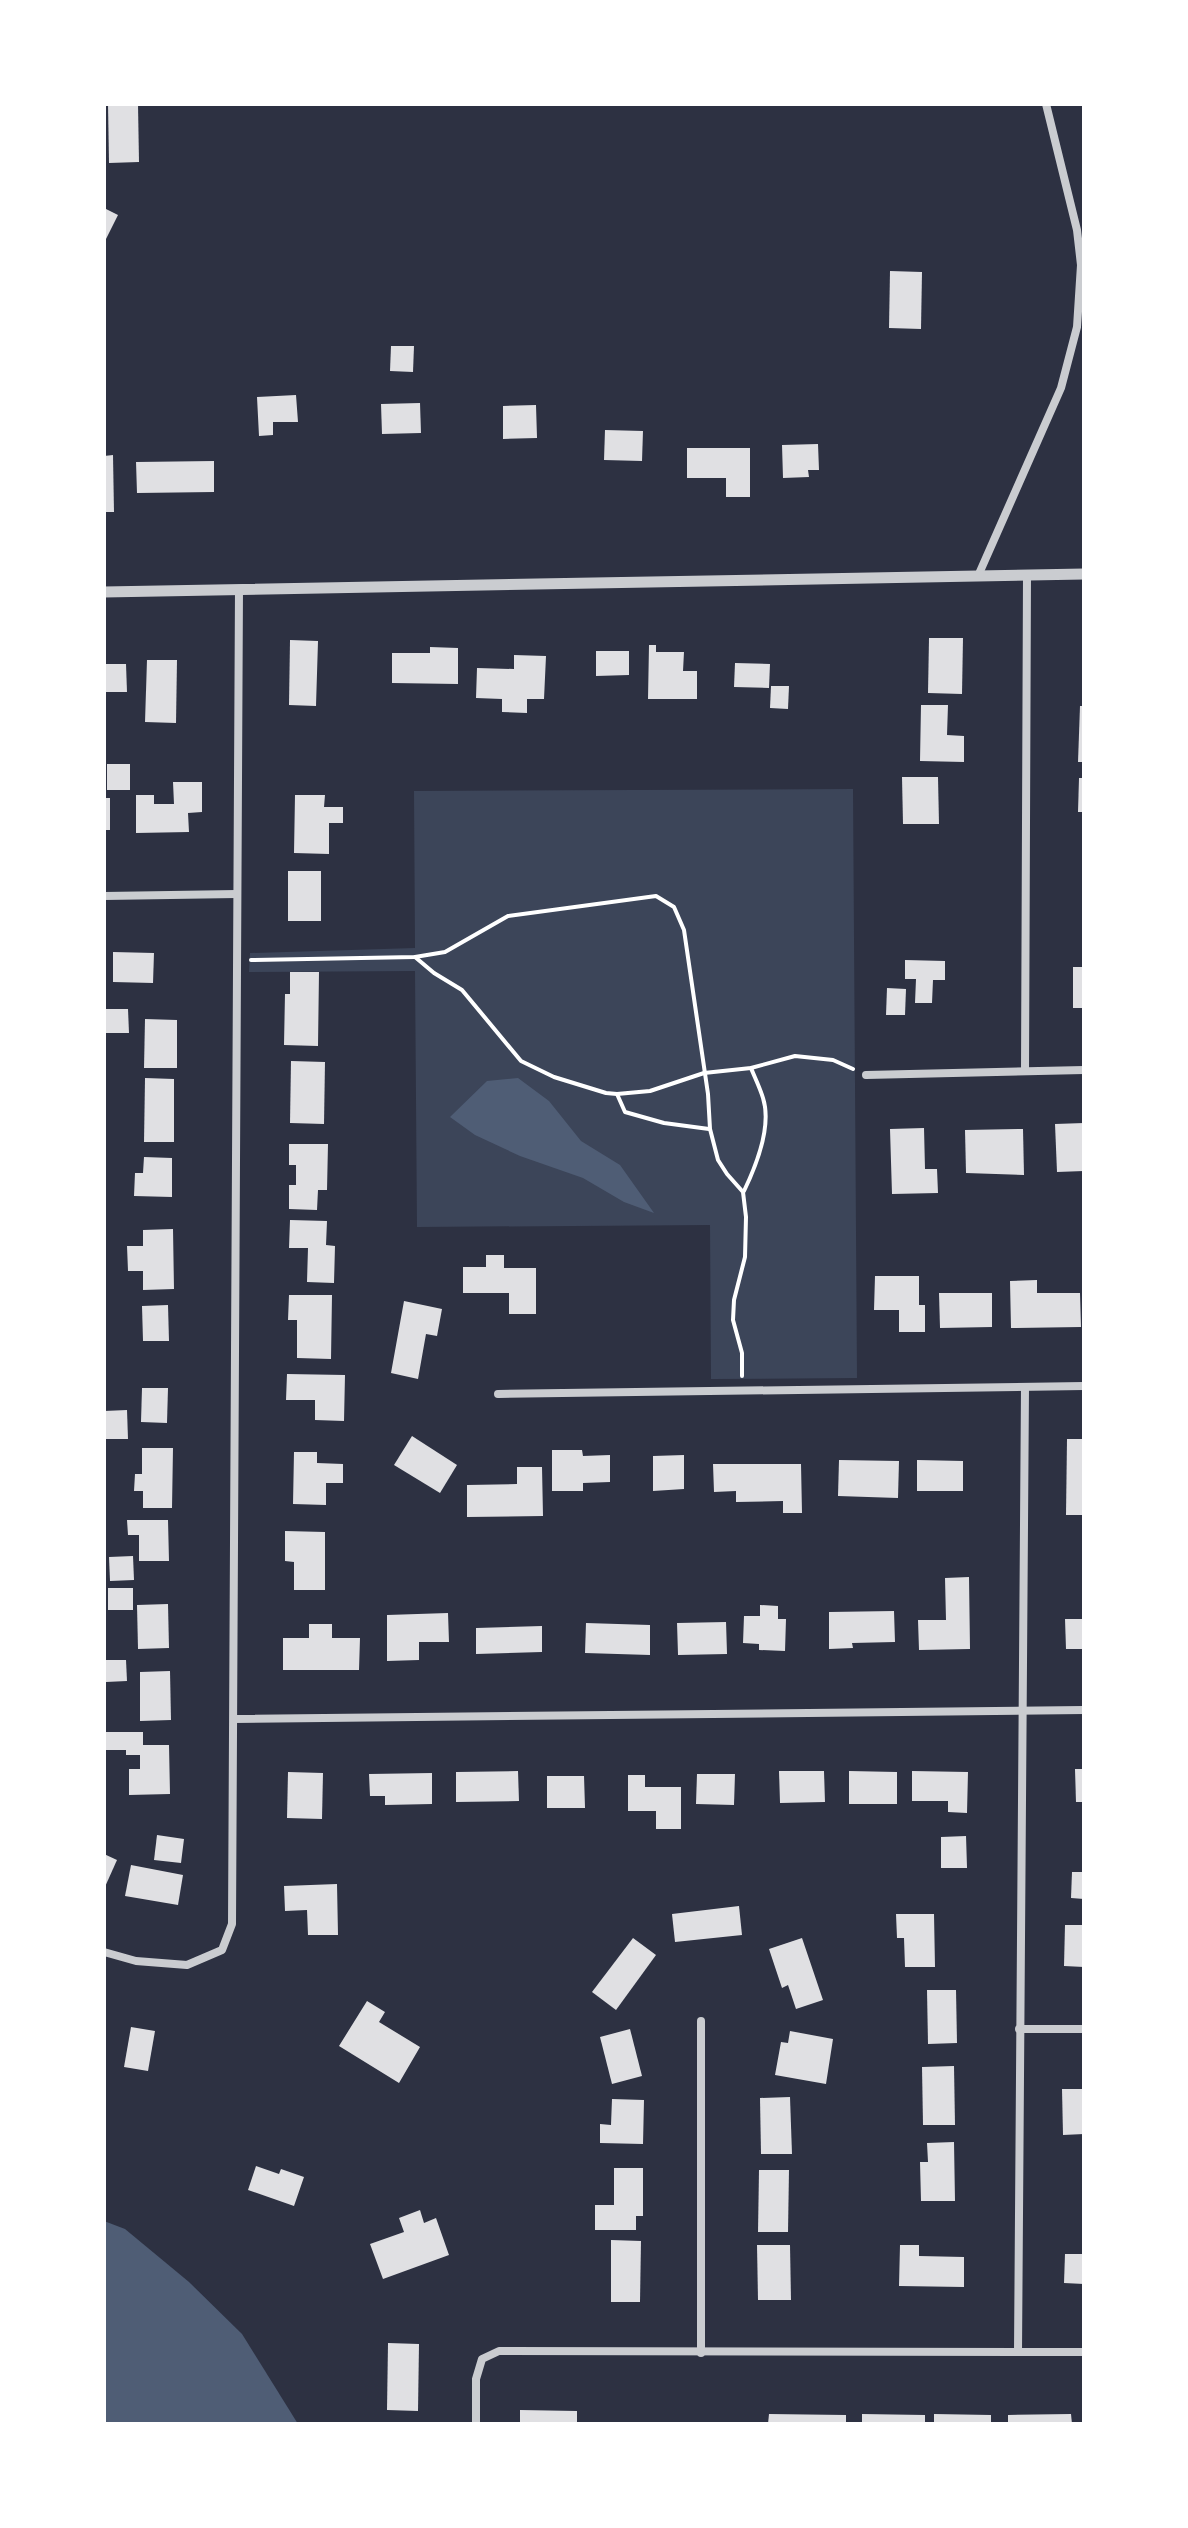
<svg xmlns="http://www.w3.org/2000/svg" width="1188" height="2528" viewBox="0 0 1188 2528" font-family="'Roboto Serif',serif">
	<rect width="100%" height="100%" fill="#2d3142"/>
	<polygon fill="#3c4559" points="853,789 857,1378 711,1379 710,1225 417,1227 415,971 249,972 250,953 415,948 414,791"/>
	<g fill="#4f5d75">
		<polygon points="518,1078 549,1101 581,1141 620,1165 654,1213 624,1202 583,1178 520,1156 475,1135 450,1117 487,1081"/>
		<polygon points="104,2221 125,2229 189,2282 242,2334 298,2424 104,2424"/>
	</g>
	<g fill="#e0e0e3">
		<polygon points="108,104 138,104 139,162 109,163"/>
		<polygon points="104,208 118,215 104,243"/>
		<polygon points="890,271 922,272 921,329 889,328"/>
		<polygon points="391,346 414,346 413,372 390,371"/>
		<polygon points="296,395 298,422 273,422 273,435 259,436 257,397"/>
		<polygon points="420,403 421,433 382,434 381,404"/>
		<polygon points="536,405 537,438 503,439 503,406"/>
		<polygon points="605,430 643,431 642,461 604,460"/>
		<polygon points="818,444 819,470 808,470 809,477 783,478 782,445"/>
		<polygon points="687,448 750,448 750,497 726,497 726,478 687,478"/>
		<polygon points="113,455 114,512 104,512 104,456"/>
		<polygon points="214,461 214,492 137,493 136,462"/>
		<polygon points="929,638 963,638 962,694 928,693"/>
		<polygon points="290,640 318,641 316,706 289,705"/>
		<polygon points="649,645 656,645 656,652 684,652 683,671 697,671 697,699 648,699"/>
		<polygon points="430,647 458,648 458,684 392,683 392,653 430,653"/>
		<polygon points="596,651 629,651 629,675 596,676"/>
		<polygon points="514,655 546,656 544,699 527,699 527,713 502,712 502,699 476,698 477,668 514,669"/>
		<polygon points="147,660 177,660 176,723 145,722"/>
		<polygon points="735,663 770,664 769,688 734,687"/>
		<polygon points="104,664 126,664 127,692 104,692"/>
		<polygon points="771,686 789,686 788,709 770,708"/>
		<polygon points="921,705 948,705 947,735 964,736 964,762 920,761"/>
		<polygon points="1080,706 1084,706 1084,762 1078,762"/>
		<rect x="107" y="764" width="23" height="26"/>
		<polygon points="902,777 938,777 939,824 903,824"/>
		<polygon points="1079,778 1084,778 1084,812 1078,812"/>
		<polygon points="173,782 202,782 202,812 188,813 189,832 136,833 136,795 154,795 154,804 174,804"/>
		<polygon points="295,795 325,795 324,807 343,807 343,823 329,823 329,854 294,853"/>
		<rect x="104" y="798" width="6" height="32"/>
		<rect x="288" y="871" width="33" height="50"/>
		<polygon points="113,952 154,953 153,983 113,982"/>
		<polygon points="905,960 945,961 945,980 933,980 932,1003 915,1003 916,979 905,979"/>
		<rect x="1073" y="967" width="11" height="41"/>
		<polygon points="290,972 319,972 318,1046 284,1045 285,994 290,994"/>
		<polygon points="887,988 906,989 905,1015 886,1015"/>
		<polygon points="104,1009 128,1009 129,1033 105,1033"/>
		<polygon points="145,1019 177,1020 177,1068 144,1068"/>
		<polygon points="291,1061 325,1062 324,1124 290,1123"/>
		<polygon points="145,1078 174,1079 174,1142 144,1142"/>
		<polygon points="1084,1123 1084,1171 1057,1172 1055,1124"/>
		<polygon points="924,1128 925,1169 937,1169 938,1193 892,1194 890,1129"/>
		<polygon points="1023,1129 1024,1175 966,1173 965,1130"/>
		<polygon points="289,1144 328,1144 327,1190 318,1190 317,1210 289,1209 289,1185 296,1185 296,1165 289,1165"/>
		<polygon points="144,1157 172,1158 172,1197 134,1196 135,1173 143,1173"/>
		<polygon points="290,1220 327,1221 326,1245 335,1246 334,1283 307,1282 308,1248 289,1248"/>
		<polygon points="173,1229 174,1289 143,1290 143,1271 128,1271 127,1246 143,1246 143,1230"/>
		<polygon points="486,1255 504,1255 504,1268 536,1268 536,1314 509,1314 509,1293 463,1293 463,1267 486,1267"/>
		<polygon points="875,1276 919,1276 919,1305 925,1305 925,1332 899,1332 899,1310 874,1310"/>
		<polygon points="1037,1280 1037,1293 1080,1293 1081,1327 1011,1328 1010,1281"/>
		<polygon points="939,1293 992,1293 992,1327 940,1328"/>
		<polygon points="289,1295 332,1295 331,1359 297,1358 297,1320 288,1320"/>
		<polygon points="404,1301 442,1309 437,1336 426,1334 418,1379 391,1373"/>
		<polygon points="168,1305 169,1341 143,1341 142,1306"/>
		<polygon points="287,1374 345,1375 344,1421 315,1420 315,1400 286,1400"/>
		<polygon points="142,1388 168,1388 167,1423 141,1422"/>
		<polygon points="127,1410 128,1439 104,1439 104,1411"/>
		<polygon points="412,1436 457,1465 440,1493 394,1465"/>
		<polygon points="1067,1439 1084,1439 1084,1515 1066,1515"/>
		<polygon points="142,1448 173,1448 172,1508 143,1508 143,1491 134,1491 135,1474 142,1474"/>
		<polygon points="552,1450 582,1450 583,1456 610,1455 610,1482 583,1483 583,1491 552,1491"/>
		<polygon points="294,1452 317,1452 317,1463 343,1464 343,1483 326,1483 326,1505 293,1504"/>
		<polygon points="684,1455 684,1489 653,1491 653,1456"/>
		<polygon points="839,1460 899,1461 898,1498 838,1496"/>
		<polygon points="917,1460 963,1461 963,1491 917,1491"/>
		<polygon points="713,1464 801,1464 802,1513 783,1513 783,1501 736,1502 736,1491 714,1492"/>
		<polygon points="517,1467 542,1467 543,1516 467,1517 467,1485 517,1484"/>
		<polygon points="127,1520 168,1520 169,1561 139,1561 139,1535 128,1535"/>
		<polygon points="285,1531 325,1532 325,1590 294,1590 294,1562 285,1561"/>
		<polygon points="133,1556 134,1580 110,1581 109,1557"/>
		<polygon points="969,1577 970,1649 919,1650 918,1620 946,1620 945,1578"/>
		<rect x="108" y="1588" width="25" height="22"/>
		<polygon points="168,1604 169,1648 138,1649 137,1605"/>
		<polygon points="760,1605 778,1606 778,1619 786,1619 785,1651 759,1650 759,1644 743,1643 744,1616 760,1616"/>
		<polygon points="894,1611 895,1642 852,1643 853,1648 829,1649 829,1612"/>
		<polygon points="448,1613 449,1642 419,1642 419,1660 387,1661 387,1615"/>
		<polygon points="1065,1619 1084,1619 1084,1649 1066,1649"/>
		<polygon points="726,1622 727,1654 678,1655 677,1623"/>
		<polygon points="586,1623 650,1625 650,1655 585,1653"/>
		<polygon points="309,1624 332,1624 332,1638 360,1638 359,1670 283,1670 283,1638 309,1638"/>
		<polygon points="542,1626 542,1652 476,1654 476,1628"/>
		<polygon points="106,1660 126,1660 127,1681 106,1682"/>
		<polygon points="170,1671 171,1720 140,1721 140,1672"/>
		<polygon points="104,1732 143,1732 143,1745 169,1745 170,1794 129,1795 129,1769 140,1769 140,1755 126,1755 126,1750 104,1750"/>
		<polygon points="1075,1769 1084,1769 1084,1802 1076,1802"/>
		<polygon points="518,1771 519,1801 456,1802 456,1772"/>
		<polygon points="779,1771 824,1771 825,1802 780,1803"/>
		<polygon points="849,1771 897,1772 897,1804 849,1804"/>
		<polygon points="912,1771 968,1772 967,1813 948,1812 948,1801 912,1801"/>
		<polygon points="288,1772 323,1773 322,1819 287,1818"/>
		<polygon points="432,1773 432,1804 385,1805 385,1796 370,1796 369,1774"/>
		<polygon points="697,1774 735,1774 734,1805 696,1804"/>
		<polygon points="628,1775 645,1775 645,1787 681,1787 681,1829 656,1829 656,1811 628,1811"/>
		<polygon points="547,1776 584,1776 585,1808 547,1808"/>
		<polygon points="157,1835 184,1839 181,1863 154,1860"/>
		<polygon points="966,1836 967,1868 941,1868 941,1837"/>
		<polygon points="104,1854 117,1860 104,1889"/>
		<polygon points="131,1865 183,1875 178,1905 125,1896"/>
		<polygon points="1072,1872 1084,1872 1084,1899 1071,1898"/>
		<polygon points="337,1884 338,1935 308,1935 307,1910 285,1911 284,1886"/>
		<polygon points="739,1906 742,1935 675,1942 672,1914"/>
		<polygon points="896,1914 934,1914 935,1967 905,1967 904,1938 897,1938"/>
		<polygon points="1065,1925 1084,1925 1084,1967 1064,1966"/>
		<polygon points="633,1938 656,1955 616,2010 592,1992"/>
		<polygon points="802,1938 823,2000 796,2009 788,1985 782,1988 769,1949"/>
		<polygon points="927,1990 956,1990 957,2043 928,2044"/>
		<polygon points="367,2001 385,2012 379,2022 420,2047 399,2083 339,2046"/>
		<polygon points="131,2027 155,2031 148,2071 124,2067"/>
		<polygon points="630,2029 642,2076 612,2084 600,2037"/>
		<polygon points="790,2031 833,2039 826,2084 775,2075 781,2042 788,2043"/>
		<polygon points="954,2066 955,2125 923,2125 922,2067"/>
		<polygon points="1062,2089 1084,2089 1084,2134 1063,2135"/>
		<polygon points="790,2097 792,2154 761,2154 760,2098"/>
		<polygon points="612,2099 644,2100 643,2144 600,2143 600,2124 611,2125"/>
		<polygon points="954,2142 955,2201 921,2201 920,2162 928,2162 927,2143"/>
		<polygon points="256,2166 279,2174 281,2169 304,2177 294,2206 248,2190"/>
		<polygon points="614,2168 643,2168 643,2216 636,2216 636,2230 595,2230 595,2205 614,2205"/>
		<polygon points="759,2170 789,2170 788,2232 758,2232"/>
		<polygon points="420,2210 424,2223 436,2218 449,2255 383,2279 370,2244 404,2232 399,2218"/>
		<polygon points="611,2240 641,2241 640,2302 611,2302"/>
		<polygon points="757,2245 790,2245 791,2300 758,2300"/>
		<polygon points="900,2245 919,2245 919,2256 964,2257 964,2287 899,2286"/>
		<polygon points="1065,2254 1084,2254 1084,2284 1064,2283"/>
		<polygon points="388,2343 419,2344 418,2411 387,2410"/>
		<polygon points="520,2410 577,2411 577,2424 520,2424"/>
		<polygon points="769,2414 846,2415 846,2424 768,2424"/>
		<polygon points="862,2414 925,2415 925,2424 862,2424"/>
		<polygon points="934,2414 991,2415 991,2424 934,2424"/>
		<polygon points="1071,2414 1072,2424 1008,2424 1008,2415"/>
	</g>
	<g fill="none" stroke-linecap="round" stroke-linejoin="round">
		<g stroke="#fff" stroke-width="4">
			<polyline points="415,957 434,973 462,990 521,1061 554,1077 606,1093 617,1094 650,1091 704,1073 751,1068 795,1056 833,1060 853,1069"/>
			<polyline points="251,960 415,957 445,952 508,916 656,896 674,907 684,930 708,1094 710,1129 718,1160 727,1174 743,1192 746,1217 745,1257 734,1300 733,1320 742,1353 742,1376"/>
			<polyline points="617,1094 625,1112 664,1123 709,1129"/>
			<path d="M744,1191C756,1166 772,1126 763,1098C760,1088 755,1078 751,1068"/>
		</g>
		<g stroke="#caccd0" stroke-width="8">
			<polyline points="978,576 1061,388 1077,327 1081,265 1077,230 1046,104"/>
			<polyline points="104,896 237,894"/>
			<polyline points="1025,1071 1027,575"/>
			<polyline points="866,1075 1084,1070"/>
			<polyline points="498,1394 1084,1386"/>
			<polyline points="234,1719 1084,1710"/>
			<polyline points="104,1952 136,1961 187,1965 222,1950 232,1924 239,589"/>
			<polyline points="701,2021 701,2353"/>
			<polyline points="1019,2029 1084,2029"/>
			<polyline points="1018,2352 1025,1387"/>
			<polyline points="476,2424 476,2379 482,2359 499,2351 1084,2352"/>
		</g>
		<polyline stroke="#caccd0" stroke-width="11" points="104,592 1084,574"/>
	</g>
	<rect width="1188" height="2528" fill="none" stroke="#ffffff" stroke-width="212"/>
</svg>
